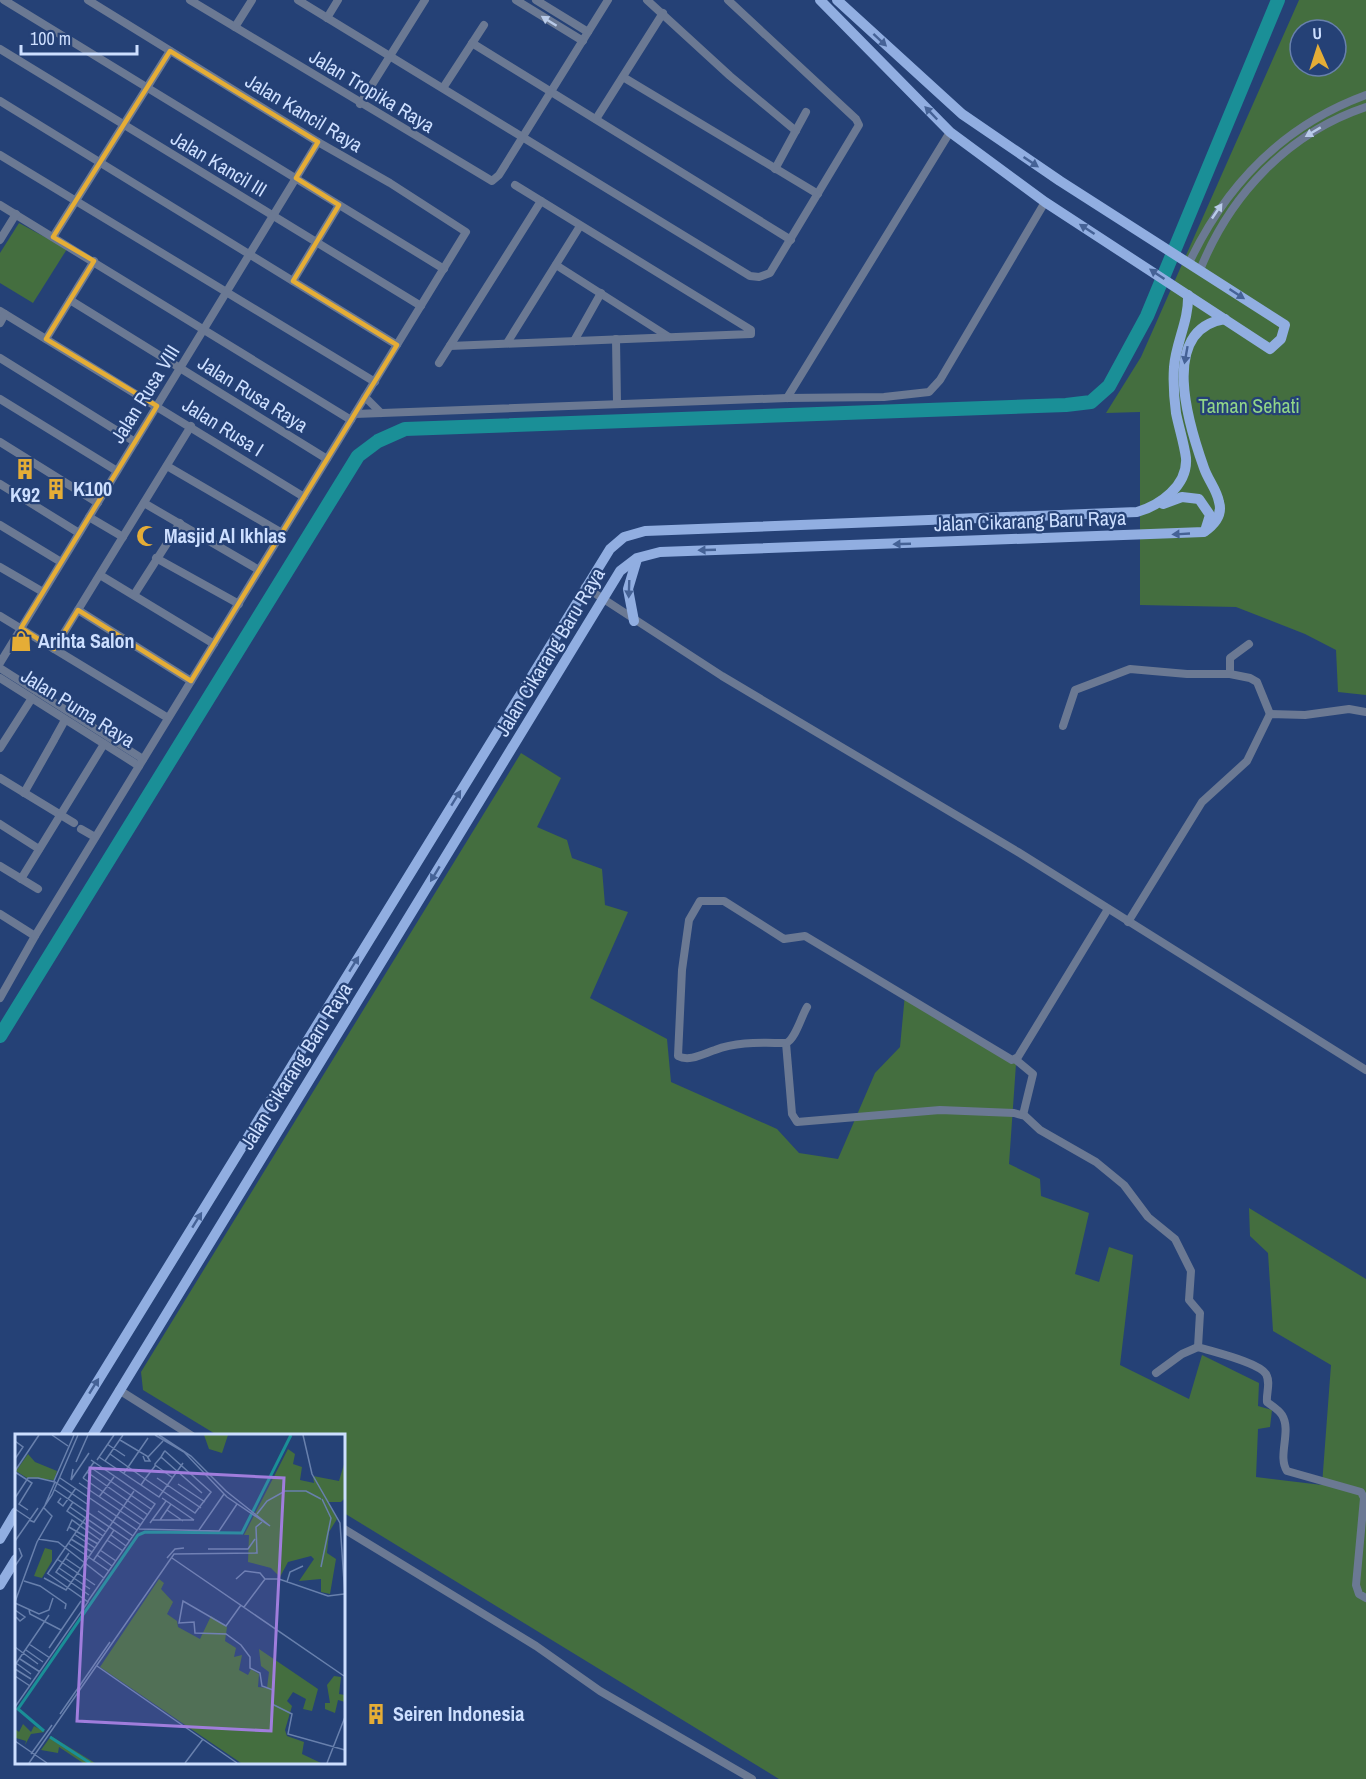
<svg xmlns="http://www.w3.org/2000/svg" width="1366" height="1779" viewBox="0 0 1366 1779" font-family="'Archivo Narrow',sans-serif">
	<rect width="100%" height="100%" fill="#254176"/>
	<g fill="#446e3f" fill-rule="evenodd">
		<path d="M1299,0H1366V695L1338,692L1336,650L1305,634L1236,607L1140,605V412L1106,413L1141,357ZM1300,30H1336V66H1300Z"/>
		<polygon points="19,223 67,249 33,303 0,283 0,253"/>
		<polygon points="521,753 561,778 537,827 567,840 572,858 602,869 605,905 628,912 590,998 667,1039 671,1082 777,1129 799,1153 838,1159 875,1073 900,1047 905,994 1016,1064 1009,1164 1040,1179 1041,1196 1089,1213 1075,1274 1099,1282 1109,1247 1133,1255 1120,1365 1189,1399 1202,1355 1259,1383 1258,1406 1272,1410 1270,1427 1258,1429 1256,1477 1322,1485 1331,1365 1273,1331 1268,1253 1250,1236 1249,1208 1366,1279 1366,1779 779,1779 344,1513 344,1436 217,1435 143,1390 141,1372"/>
	</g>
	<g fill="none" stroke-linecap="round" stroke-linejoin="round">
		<polyline stroke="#1a8f97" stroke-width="14" points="0,1036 358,456 378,441 405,429 1066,405 1091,402 1109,386 1147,316 1278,0"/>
		<g stroke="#6b7993" stroke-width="8">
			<polyline points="4,0 444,269"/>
			<polyline points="190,0 492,181 499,175 608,0"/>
			<polyline points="298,0 750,276 759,277 770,273 859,125 856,119 728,0"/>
			<polyline points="516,0 583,41"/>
			<polyline points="536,0 588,32"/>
			<polyline points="647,0 730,76 796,131"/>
			<polyline points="327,18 338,0"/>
			<polyline points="235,27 252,0"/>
			<polyline points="472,43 791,240"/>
			<polyline points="0,49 421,306"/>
			<polyline points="623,77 818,194"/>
			<polyline points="443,88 484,25"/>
			<polyline points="0,101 397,345"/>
			<polyline points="360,104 425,0"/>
			<polyline points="596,119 663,13"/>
			<polyline points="0,155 375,382"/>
			<polyline points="775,169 806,112"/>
			<polyline points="0,205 351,420"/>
			<polyline points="53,237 170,51"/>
			<polyline points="0,240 16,214"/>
			<path d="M1189,263C1226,185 1284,125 1366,95"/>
			<polyline points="556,265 669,337"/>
			<path d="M1200,270C1230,195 1288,133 1366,107"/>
			<polyline points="293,281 339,205"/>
			<polyline points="70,300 327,459"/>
			<polyline points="0,311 304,497"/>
			<polyline points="0,323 5,314"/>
			<polyline points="46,339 94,261"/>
			<polyline points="616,339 617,403"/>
			<polyline points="574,341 601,293"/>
			<polyline points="507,343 580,226"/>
			<polyline points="450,346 751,334 751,330 515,185"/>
			<polyline points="0,358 135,442"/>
			<polyline points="439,363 541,201"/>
			<polyline points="365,397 381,413"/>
			<polyline points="787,398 950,132"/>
			<polyline points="0,399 117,471"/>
			<polyline points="355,414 787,398 884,397 929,392 940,380 1045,202"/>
			<polyline points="0,442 98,503"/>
			<polyline points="167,466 282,533"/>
			<polyline points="0,484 79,533"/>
			<polyline points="144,503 259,570"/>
			<polyline points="89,517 123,537"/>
			<polyline points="0,525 61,562"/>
			<polyline points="156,558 239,604"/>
			<polyline points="0,567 43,592"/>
			<polyline points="100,575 214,644"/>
			<polyline points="585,587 722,676 1018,852 1366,1070"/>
			<polyline points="134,595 180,523"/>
			<polyline points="78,610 191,681"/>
			<polyline points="0,616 168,718"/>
			<polyline points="54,649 191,426"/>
			<polyline points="0,663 318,142"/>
			<polyline points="0,668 143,759"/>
			<polyline points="1230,674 1230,658 1249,644"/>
			<polyline points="0,678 139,766"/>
			<polyline points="1063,726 1075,690 1130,669 1187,674 1230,674 1250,678 1257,682 1270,714"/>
			<polyline points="55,738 65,720"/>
			<polyline points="0,748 32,698"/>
			<polyline points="0,778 74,823"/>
			<polyline points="24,793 54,740"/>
			<polyline points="0,824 39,849"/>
			<polyline points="81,829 95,837"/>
			<polyline points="0,866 38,889"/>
			<polyline points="21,879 104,744"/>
			<path d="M1108,909L1018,1057L1012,1060L805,936L784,939L724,901H700L689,920L682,970L678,1056C689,1062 703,1054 715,1050C738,1041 762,1043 786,1043L792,1114L797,1122L940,1110L1014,1113L1025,1116L1040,1130L1096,1162L1124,1185L1148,1217L1175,1239L1191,1271L1189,1300L1200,1313L1198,1347C1213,1352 1258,1362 1266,1374C1271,1383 1266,1393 1267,1402C1271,1405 1279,1410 1282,1415C1292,1431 1277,1456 1287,1471L1361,1492L1364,1498L1356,1585L1359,1594L1366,1598"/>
			<polyline points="0,914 35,936 0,998"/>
			<polyline points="1128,922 1202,802 1247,761 1270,714 1305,715 1349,709 1366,712"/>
			<polyline points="35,936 466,232 390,183 318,142 88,0"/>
			<path d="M786,1043C795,1040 801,1017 807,1007"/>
			<polyline points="1015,1059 1033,1074 1023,1115"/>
			<polyline points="1156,1373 1182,1354 1198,1347"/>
			<polyline points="119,1390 192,1436"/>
			<polyline points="344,1529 536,1646 600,1691 752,1779"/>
		</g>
		<g stroke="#91aee1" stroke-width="10">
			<polyline points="820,0 950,132 1045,202 1270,349 1281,339 1285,325 1060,181 962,114 837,0"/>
			<polyline points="1163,504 1182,497 1199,499 1210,515 1205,531"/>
			<polyline points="634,621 628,589 637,559"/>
			<path d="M64,1436L610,549L624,537L645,531L1137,512C1159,506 1188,486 1186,458C1184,443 1179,428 1176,413C1174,398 1173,382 1174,367C1176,342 1189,321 1188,295"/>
			<path d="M92,1436L620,571L637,558L660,552L1204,532C1214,525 1223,515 1219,502C1217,490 1208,480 1204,468C1189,426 1158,329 1225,319"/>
			<polyline points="0,1539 16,1512"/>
			<polyline points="0,1585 16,1559"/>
		</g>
	</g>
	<defs><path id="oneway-solid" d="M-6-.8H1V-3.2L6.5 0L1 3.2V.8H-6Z" transform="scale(1.5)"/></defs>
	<g fill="#b9cbe9">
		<use href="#oneway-solid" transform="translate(549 21) rotate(-148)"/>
		<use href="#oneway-solid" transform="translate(1313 132) rotate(149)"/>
		<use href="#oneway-solid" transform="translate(1217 211) rotate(-56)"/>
	</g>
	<g fill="#456296">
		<use href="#oneway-solid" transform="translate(880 40) rotate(43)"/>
		<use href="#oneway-solid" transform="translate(931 113) rotate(-134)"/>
		<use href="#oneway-solid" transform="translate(1031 162) rotate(34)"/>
		<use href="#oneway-solid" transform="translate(1087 229) rotate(-147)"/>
		<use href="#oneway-solid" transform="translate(1157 274) rotate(-146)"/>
		<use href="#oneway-solid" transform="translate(1237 294) rotate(33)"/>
		<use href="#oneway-solid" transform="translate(1186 355) rotate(100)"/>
		<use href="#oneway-solid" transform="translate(1181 534) rotate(177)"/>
		<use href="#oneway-solid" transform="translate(902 544) rotate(178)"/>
		<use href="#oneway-solid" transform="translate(707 550) rotate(178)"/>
		<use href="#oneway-solid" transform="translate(629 589) rotate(92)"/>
		<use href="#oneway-solid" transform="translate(456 798) rotate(-58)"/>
		<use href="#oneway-solid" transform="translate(435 874) rotate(121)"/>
		<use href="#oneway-solid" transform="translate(354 964) rotate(-58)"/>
		<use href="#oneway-solid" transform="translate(197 1220) rotate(-58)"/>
		<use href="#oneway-solid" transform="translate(94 1386) rotate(-58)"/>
	</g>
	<path fill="none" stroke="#e5ad36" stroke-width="4.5" stroke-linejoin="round" d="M170,51L318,142L296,178L339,205L293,281L397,345L191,681L78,610L54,649L21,628L157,406L46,339L94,261L53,237Z"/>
	<defs>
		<symbol id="building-bare" viewBox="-9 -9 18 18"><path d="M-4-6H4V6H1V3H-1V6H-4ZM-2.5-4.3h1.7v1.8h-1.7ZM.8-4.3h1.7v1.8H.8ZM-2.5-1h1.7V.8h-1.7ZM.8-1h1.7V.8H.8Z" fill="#e5ad36" stroke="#254176" stroke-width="2.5" paint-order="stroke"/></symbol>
		<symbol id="mosque-bare" viewBox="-9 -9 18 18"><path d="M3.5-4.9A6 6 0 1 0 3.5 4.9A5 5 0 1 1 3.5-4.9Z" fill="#e5ad36" stroke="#254176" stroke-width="2.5" paint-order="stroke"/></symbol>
		<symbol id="shop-bare" viewBox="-9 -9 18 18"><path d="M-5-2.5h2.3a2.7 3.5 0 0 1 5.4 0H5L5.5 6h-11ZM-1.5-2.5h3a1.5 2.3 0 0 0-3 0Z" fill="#e5ad36" stroke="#254176" stroke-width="2.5" paint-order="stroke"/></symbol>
	</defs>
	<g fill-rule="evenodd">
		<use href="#building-bare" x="10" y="454" width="30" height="30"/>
		<use href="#building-bare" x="41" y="474" width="30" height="30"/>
		<use href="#mosque-bare" x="132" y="521" width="30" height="30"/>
		<use href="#shop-bare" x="6" y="626" width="30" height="30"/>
		<use href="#building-bare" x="361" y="1699" width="30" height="30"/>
	</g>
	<g text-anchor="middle" stroke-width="4.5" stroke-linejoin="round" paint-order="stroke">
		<g font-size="20" fill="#cddfff" stroke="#254176">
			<text transform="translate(372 91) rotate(31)" y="7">Jalan Tropika Raya</text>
			<text transform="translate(304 113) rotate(31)" y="7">Jalan Kancil Raya</text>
			<text transform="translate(219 164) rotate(31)" y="7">Jalan Kancil III</text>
			<text transform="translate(145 394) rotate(-58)" y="7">Jalan Rusa VIII</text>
			<text transform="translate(253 394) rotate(32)" y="7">Jalan Rusa Raya</text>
			<text transform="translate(223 427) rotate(32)" y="7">Jalan Rusa I</text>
			<text transform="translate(1030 521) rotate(-2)" y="7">Jalan Cikarang Baru Raya</text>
			<text transform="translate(550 652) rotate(-59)" y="7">Jalan Cikarang Baru Raya</text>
			<text transform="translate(78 708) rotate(32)" y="7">Jalan Puma Raya</text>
			<text transform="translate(296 1066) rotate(-58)" y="7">Jalan Cikarang Baru Raya</text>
		</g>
		<g font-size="20" fill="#91d588" stroke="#254176">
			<text x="1249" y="413">Taman Sehati</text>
		</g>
		<g font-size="20" font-weight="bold" fill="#cddfff" stroke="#254176" text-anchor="start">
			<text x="73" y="496">K100</text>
			<text x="25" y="502" text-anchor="middle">K92</text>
			<text x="164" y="543">Masjid Al Ikhlas</text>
			<text x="38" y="648">Arihta Salon</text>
			<text x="393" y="1721">Seiren Indonesia</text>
		</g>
	</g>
	<g transform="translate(15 1434)">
		<rect width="330" height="330" fill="#254176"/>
		<path d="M189,1H213L207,19L194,15ZM273,15L280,20L278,30L287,33L285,46L299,49L298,42L324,47L330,27V64L326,68H313L322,85L314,98L312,119L321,125L315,160L306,158V145L284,147L299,125L296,122L273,128L265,143L256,134L233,128L234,101H229ZM13,20L20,28L42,37L39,46L12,44L1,37ZM30,114L37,116V127L27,144L19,142ZM144,145L149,149L146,155L158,168L152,180L162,187L163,193L185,205L196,182L212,193L210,207L221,214L219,223L227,221L224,236L233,241L236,235L244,240L243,253L252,254L254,238L246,232L244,215L303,255L297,277L288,275L291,265L278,258L272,267L277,272L270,296L272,302L289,308L287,320L306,329H226L85,233ZM319,242L326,243L324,260L330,261V268L323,266L320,279L310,275V269H315L312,251ZM8,290L16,298L19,292L30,298L16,300L10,311L11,307L1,304L0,295L4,298ZM36,302L80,329H68L44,313L43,319L26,316Z" fill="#446e3f"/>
		<path fill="none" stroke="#1a8f97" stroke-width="3" d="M29,297L3,275L123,101L130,98L227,99L276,1M35,303L75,329"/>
		<path fill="none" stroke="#6880ad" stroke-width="1.5" d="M37,1L53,12M140,1L169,18L212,63L255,92L211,57L176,22L144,1M288,1L297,40L325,89L330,162M105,6L132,22L135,27H130L128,22M0,7L8,13L0,25M92,10L110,22M95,20L130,45L180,79L196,58L150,17L149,18L146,23L140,30V32L130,45L126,51M84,23L144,63L168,29M133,23L148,7M146,23L187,59M82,26L99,1M90,27L108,1M61,28L73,1M140,31L158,44M75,33L136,75M58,35L56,46L74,19M0,37L24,1M0,38L17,49L4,70L13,76M72,38L133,81M109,39L133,4M45,44L122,96M68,44L129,86M68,44L79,28M142,44L186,74M39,47L59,1M64,49L126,91M163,50L190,68M40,56L115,107M84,63L99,43M0,64L13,44H23L40,48L72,70M46,64L43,68L48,72L61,54M147,64L179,86M58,68L52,77L88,102M30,71L40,48M55,73L91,98M0,75L15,85M152,76L168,87M83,77L118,102M242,80L252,67L270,57H291L306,65M14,86L19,88L37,61L63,1M137,86H179M145,86L156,70M135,89L151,67M54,93L83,110M124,95L204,97L222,70M184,96L209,60M52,97L57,86L85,106M59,100L80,114M96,101L111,112M23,105L43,108L89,144M56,105L77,118M92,106L108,117M0,107L23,74M53,109L94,137M193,115H233L240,105M85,116L101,127M54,119L41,138L74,161M82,121L97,132M50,124L66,135M152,124L160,115L169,114M157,124L329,242M42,125L80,151M78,127L99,96M0,132L7,122L4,114M306,133L316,84L307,65M44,134L75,155M33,139L74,79M29,144L51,156L119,57M221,145L230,137L245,139L250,145H264L313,162L329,160M9,147L25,152L51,170L50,175M272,148L275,138L288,132M73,167L140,70L76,26M0,168L22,108L37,82L28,73M0,169L24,180L34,176L38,164M226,171L211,192L168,167L164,189L179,188L180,199L211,200L226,211L235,223V234L245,239L247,252L258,256L257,270L277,280L273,300L330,316M330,172V194M229,173L250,145M0,176L10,183L5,187L1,183M14,176L15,180L46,196M14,210L35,224M0,213L23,230M34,214L66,167M11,216L28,228M5,225L25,238M1,229L16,240M0,231L34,181M82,232L222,329M0,235L16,245M0,242L15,252M0,273L73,168L32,139M45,280L95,208M0,307L32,329M16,320L37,291M14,329L159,120L242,119L241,93L247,88M170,329L188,305M312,329L330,283"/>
		<path fill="#a07ddc" fill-opacity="0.15" stroke="#a07ddc" stroke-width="3" d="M75,34L269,44L256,297L62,287Z"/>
		<rect width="330" height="330" fill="none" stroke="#cddfff" stroke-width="3"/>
	</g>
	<g transform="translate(1318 48) rotate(357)"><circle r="28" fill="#254176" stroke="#6880ad" stroke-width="1.5"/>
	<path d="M0-4.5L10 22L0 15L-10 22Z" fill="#e5ad36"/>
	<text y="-9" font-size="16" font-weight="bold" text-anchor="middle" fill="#cddfff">U</text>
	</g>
	<path d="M21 45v9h116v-9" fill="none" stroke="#cddfff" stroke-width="3"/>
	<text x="30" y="45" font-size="18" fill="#cddfff" stroke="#254176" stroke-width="4.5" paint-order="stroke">100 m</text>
</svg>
